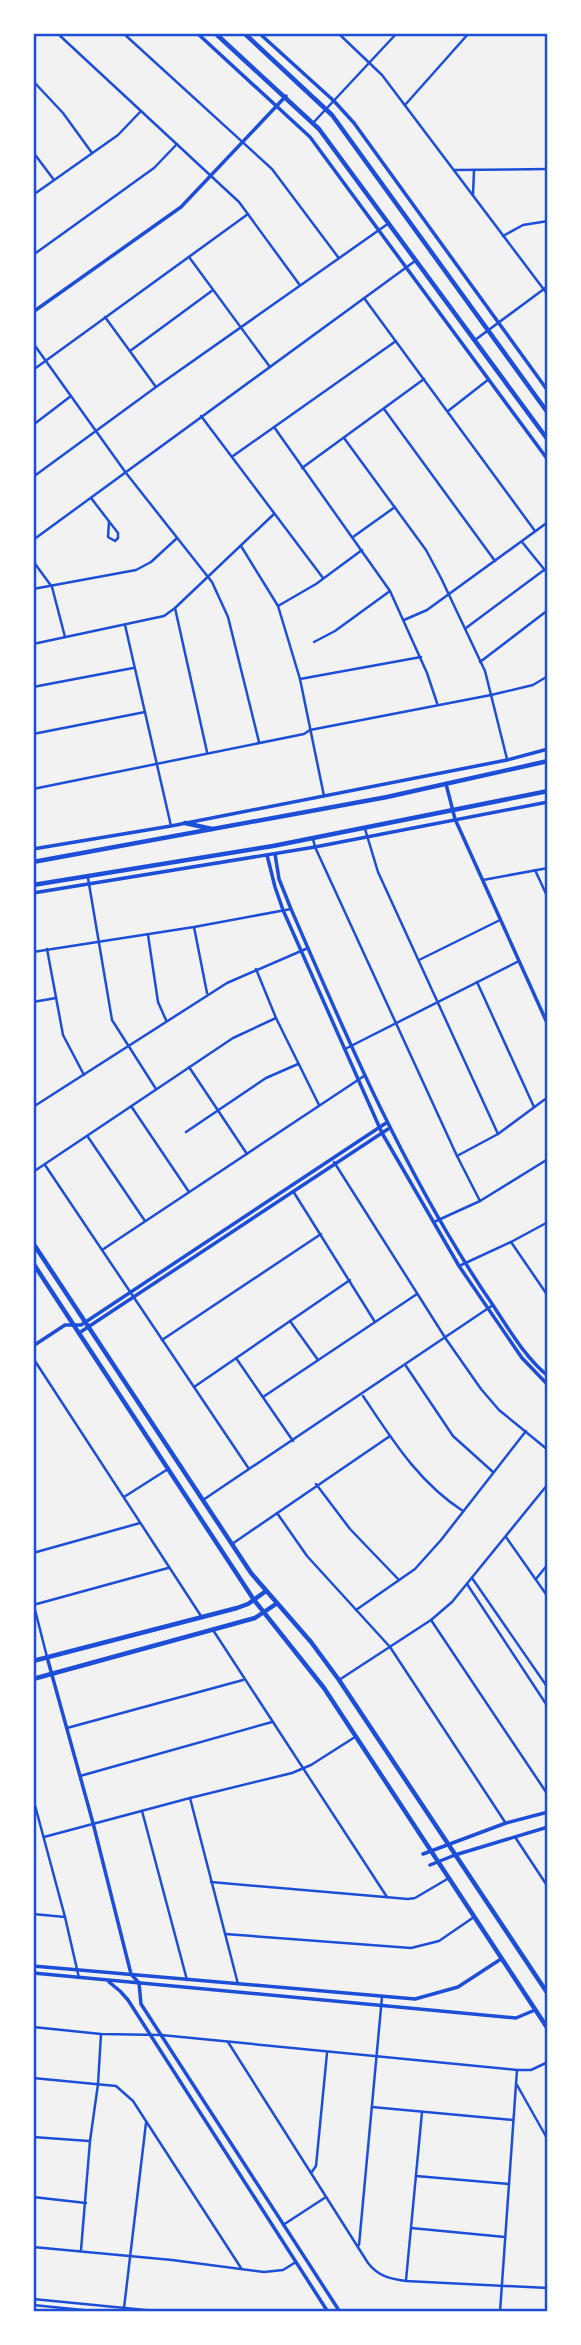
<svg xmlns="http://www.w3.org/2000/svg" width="581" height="2345" viewBox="0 0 581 2345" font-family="Rubik,sans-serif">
	<rect width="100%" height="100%" fill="#f2f2f2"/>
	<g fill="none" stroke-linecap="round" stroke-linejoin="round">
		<polyline stroke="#1d4ed8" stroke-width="2.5" points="353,537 395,507"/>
		<g stroke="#1d4ed8" stroke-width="2.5">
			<polyline points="57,33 239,202 299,284"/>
			<polyline points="123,33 272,169 338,257"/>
			<polyline points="338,33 382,75 548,295"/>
			<polyline points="33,81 63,113 92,153"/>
			<polyline points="405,105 469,33"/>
			<polyline points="313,123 397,33"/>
			<polyline points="33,152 54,180"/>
			<polyline points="454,170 548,169"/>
			<polyline points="33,195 118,135 141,111"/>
			<polyline points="473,195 474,170"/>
			<polyline points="503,236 523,225 548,221"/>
			<polyline points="33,255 154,168 177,144"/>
			<polyline points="189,257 270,367"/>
			<polyline points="364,298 535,531"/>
			<polyline points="105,317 156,387"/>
			<polyline points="475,340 548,286"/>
			<polyline points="33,343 126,473 212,582 228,617 259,742"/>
			<polyline points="130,351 213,290"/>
			<polyline points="33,370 248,214"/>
			<polyline points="384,409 495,561"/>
			<polyline points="448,411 489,379"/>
			<polyline points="201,416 323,578"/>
			<polyline points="33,425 71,396"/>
			<polyline points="274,427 390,591 427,673 437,703"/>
			<polyline points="344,438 426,550 441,578 485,671 507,759"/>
			<polyline points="233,456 396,341"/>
			<polyline points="302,468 424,379"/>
			<polyline points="33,477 156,387 389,223"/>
			<polyline points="91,498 118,533 118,538 115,541 108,537 109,522"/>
			<polyline points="33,540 415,261"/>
			<polyline points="522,542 548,574"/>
			<polyline points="241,546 278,606 300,679 324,796"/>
			<polyline points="33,561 52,587 65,637"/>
			<polyline points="33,589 136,570 151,562 176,539"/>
			<polyline points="278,606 316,584 362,550"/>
			<polyline points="175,608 207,752"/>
			<polyline points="404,620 427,610 548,522"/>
			<polyline points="125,625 171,826"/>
			<polyline points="466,628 544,570"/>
			<polyline points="314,642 335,631 390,591"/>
			<polyline points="33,644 164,616 175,608 274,514"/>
			<polyline points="480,662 548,610"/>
			<polyline points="300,679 421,657"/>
			<polyline points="33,687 133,668"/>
			<polyline points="33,734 145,712"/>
			<polyline points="33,789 304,734 310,730 491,695 533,685 548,676"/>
			<polyline points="365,829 378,872 498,1134"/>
			<polyline points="313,839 315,847 457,1156 480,1201"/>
			<polyline points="535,870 548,898"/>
			<polyline points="88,878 112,1020 156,1089"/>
			<polyline points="483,880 548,868"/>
			<polyline points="194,927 207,993"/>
			<polyline points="148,935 158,1002 166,1020"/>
			<polyline points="47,949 63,1035 84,1075"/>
			<polyline points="33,952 194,927 291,909"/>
			<polyline points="419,960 500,920"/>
			<polyline points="256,969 276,1018 319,1105"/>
			<polyline points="477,982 534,1107"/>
			<polyline points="33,1002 56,998"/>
			<polyline points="345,1049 519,961"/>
			<polyline points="189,1067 247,1154"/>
			<polyline points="131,1106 189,1192"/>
			<polyline points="33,1107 227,983 308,948"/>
			<polyline points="186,1132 266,1078 298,1064"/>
			<polyline points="88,1137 145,1221"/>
			<polyline points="457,1156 498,1134 548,1097"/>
			<polyline points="334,1162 446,1339 481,1389 499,1410 548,1450"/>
			<polyline points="45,1165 249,1469"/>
			<polyline points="33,1172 233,1038 276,1018"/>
			<polyline points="293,1191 375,1322"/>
			<polyline points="434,1222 480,1201 548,1159"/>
			<polyline points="511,1242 548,1296"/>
			<polyline points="102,1250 364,1076"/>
			<polyline points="459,1266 511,1242 548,1222"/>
			<polyline points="290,1321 318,1360"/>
			<polyline points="162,1340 321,1234"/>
			<polyline points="33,1358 201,1616"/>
			<polyline points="236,1358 293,1441"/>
			<polyline points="406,1366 453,1436 493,1472"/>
			<polyline points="194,1387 350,1280"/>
			<path d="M363,1396C392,1439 418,1482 463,1511"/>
			<polyline points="263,1397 417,1294"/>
			<polyline points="316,1484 350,1529 399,1580"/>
			<polyline points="124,1497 168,1469"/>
			<polyline points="203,1500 493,1305"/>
			<polyline points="277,1513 307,1556 390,1647 505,1822"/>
			<polyline points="506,1537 548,1597"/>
			<polyline points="232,1544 390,1436"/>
			<polyline points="33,1553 140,1523"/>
			<polyline points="472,1578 548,1688"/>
			<polyline points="536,1579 548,1564"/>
			<polyline points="467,1584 548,1707"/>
			<polyline points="33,1602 47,1657"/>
			<polyline points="33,1605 168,1568"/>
			<polyline points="356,1610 415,1569 441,1540 526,1431"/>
			<polyline points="431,1620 548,1795"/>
			<polyline points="213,1630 387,1897"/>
			<polyline points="339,1680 431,1620 452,1602 548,1484"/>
			<polyline points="67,1728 243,1680"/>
			<polyline points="80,1776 272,1722"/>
			<polyline points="33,1798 65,1917 79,1978"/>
			<polyline points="190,1798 238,1984"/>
			<polyline points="142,1811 187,1980"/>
			<polyline points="44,1837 190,1798 292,1773 311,1765 355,1737"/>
			<polyline points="515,1837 548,1887"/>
			<polyline points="211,1882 408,1899 415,1898 449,1878"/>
			<polyline points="33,1914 65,1917"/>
			<polyline points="225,1934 411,1948 439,1941 474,1917"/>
			<polyline points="33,2027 101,2034 161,2035 517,2070 531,2070 548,2062"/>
			<path d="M228,2042L368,2263C378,2276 390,2279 406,2281L548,2288"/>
			<polyline points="33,2078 116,2086 133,2101 241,2268"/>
			<polyline points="517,2085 548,2140"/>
			<polyline points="372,2107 513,2120"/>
			<polyline points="33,2137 89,2141"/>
			<polyline points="311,2173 316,2166 327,2053"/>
			<polyline points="416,2176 509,2184"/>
			<polyline points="33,2197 86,2203"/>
			<polyline points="283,2225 326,2197"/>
			<polyline points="411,2228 505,2237"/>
			<polyline points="359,2245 382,1997"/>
			<polyline points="33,2247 172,2260 264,2272 283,2270 296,2262"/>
			<polyline points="81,2250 90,2141 98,2084 101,2034"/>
			<polyline points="406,2280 422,2112"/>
			<polyline points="33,2299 166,2312"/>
			<polyline points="33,2305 103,2312"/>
			<polyline points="124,2308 146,2123"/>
			<polyline points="500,2312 517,2070"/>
		</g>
		<g stroke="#1d4ed8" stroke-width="3.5">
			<polyline points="197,33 310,137 548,460"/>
			<polyline points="259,33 334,101 354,123 548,391"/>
			<polyline points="33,312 181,207 286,96"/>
			<polyline points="446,784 455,819 548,1025"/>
			<polyline points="33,849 171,826 507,760 548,749"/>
			<path d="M275,854L279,879L291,909C348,1041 404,1171 484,1292C504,1320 521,1354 548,1376"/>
			<polyline points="267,855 275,887 283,910 382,1133 459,1266 522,1358 548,1385"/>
			<polyline points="33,893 315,847 548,802"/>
			<polyline points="79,1333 388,1129"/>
			<polyline points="33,1346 65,1325 81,1325 386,1123"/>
			<polyline points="47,1657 93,1823 131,1974 139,1983 141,2004 340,2312"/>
			<polyline points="423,1854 506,1823 548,1812"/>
			<polyline points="430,1865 455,1855 548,1827"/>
			<polyline points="33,1966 415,1999 458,1987 501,1959"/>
			<polyline points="33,1973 516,2018 535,2010"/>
			<polyline points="109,1982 120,1991 128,2000 328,2312"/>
		</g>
		<g stroke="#1d4ed8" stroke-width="4.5">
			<polyline points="33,1243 251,1573 311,1642 339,1680 548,1994"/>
			<polyline points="33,1263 254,1600 324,1688 548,2029"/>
			<polyline points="33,1661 237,1608 248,1604 266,1591"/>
			<polyline points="33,1679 255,1618 276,1604"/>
		</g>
		<g stroke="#1d4ed8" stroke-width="4.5">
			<polyline points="215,33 319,129 548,440"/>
			<polyline points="244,33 332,115 548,413"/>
			<polyline points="185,823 212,829"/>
			<polyline points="33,862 387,797 548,761"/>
			<polyline points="33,885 273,846 548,791"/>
		</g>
	</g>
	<rect width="581" height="2345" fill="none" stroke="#ffffff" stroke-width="70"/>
	<rect x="35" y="35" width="511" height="2275" fill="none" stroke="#1d4ed8" stroke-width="2.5"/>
</svg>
